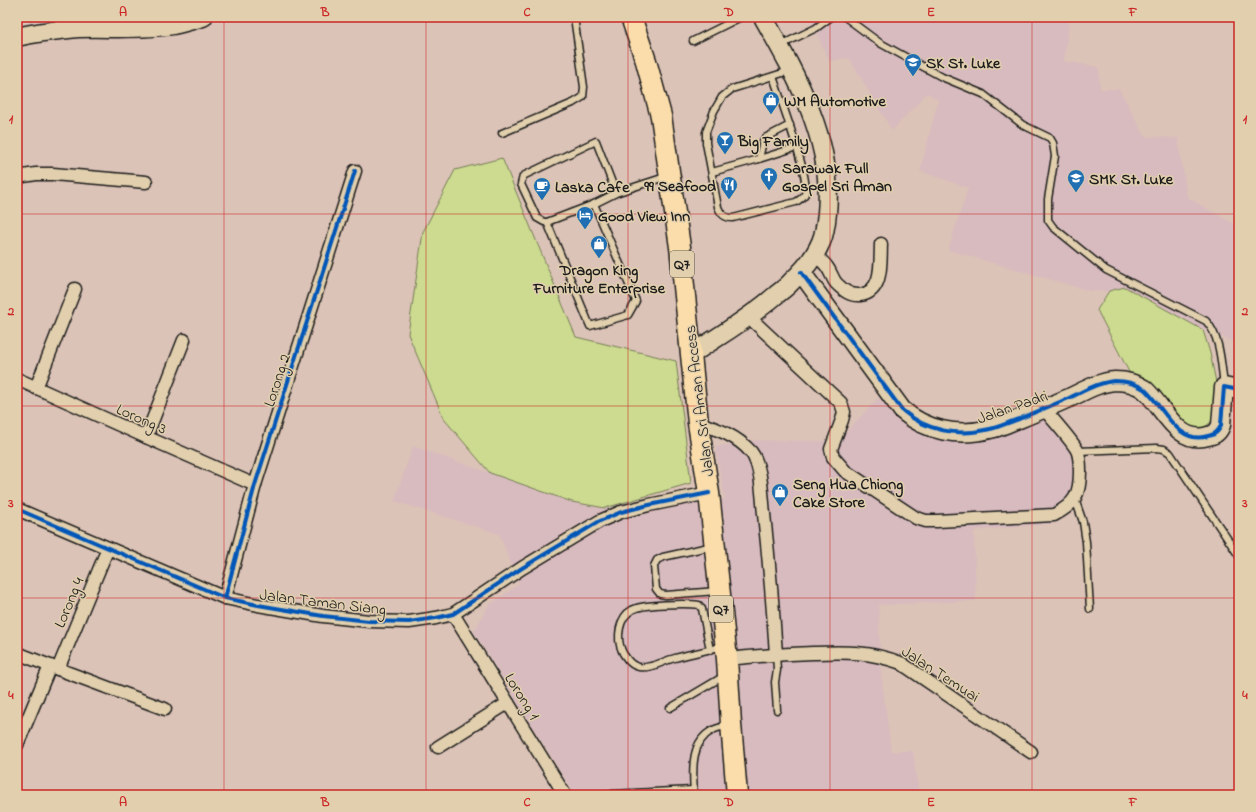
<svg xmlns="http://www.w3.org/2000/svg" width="1256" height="812" viewBox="0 0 1256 812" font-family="'Indie Flower',sans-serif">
	<rect width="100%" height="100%" fill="#dcc3b7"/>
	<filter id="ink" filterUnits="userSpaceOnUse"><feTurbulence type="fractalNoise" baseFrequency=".025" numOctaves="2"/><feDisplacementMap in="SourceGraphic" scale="8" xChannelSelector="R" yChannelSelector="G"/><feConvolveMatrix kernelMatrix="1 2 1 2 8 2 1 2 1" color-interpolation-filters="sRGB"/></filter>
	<g filter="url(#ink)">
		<g fill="#d8bbbe">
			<polygon points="809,17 1070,17 1064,61 1099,67 1100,89 1119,89 1145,136 1178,138 1187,197 1239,227 1239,344 1203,330 1125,287 1109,291 1090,291 948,250 968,188 920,171 938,100 927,93 892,131 849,58 829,61"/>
			<polygon points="878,398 911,429 945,436 1004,436 1041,416 1072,453 1074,486 1067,503 1054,511 1055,523 974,531 976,601 879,605 880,665 891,751 913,751 919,795 575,795 474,632 488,606 519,584 499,534 394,501 413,446 572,502 640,515 696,501 725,499 715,447 756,440 825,441 846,432"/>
		</g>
		<g fill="#ccdb8f" stroke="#747c56">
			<polygon points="502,158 576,337 676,361 691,483 605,508 572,502 490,473 444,419 408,334 423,232 455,170"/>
			<polygon points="1125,287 1203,330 1210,353 1218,392 1214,419 1203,429 1190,426 1174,417 1160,391 1129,372 1097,310 1109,291"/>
		</g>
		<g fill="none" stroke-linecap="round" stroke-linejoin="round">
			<defs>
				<g id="lane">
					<path d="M845,17L880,43L942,77L983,94L1023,125L1050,138L1053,143L1055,156L1048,199V220L1053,227L1106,270L1206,321C1221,337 1221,365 1224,385"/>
					<polyline points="693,41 741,17"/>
					<polyline points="781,45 816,28 831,17"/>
					<path d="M773,76C779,96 811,179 805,194C803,198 799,200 796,202L733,218C725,218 721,215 718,207L706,143V132L714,111L722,97L732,89L789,71"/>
					<polyline points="502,133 573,103 583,97 584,87 574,17"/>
					<polyline points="759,159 763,141 765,138 790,125"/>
					<polyline points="712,172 759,159 797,147"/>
					<polyline points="616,193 596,141 523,176 521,184 537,218 544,222 547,222 594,204 616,193 668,176"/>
					<polyline points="547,222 590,326 628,315 636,301 594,204"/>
					<polyline points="1077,451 1157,448 1164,449 1170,453 1239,556"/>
					<polyline points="1075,499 1083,522 1086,542 1090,609"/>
					<polyline points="713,546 663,557 657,560 654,566 656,589 660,594 666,595 717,591"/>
					<path d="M710,650L702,609L699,605C687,603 641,604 632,610C619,617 616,638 622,651C623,654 625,656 627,659C630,663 633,666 639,667C651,669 663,661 675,658C690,654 706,651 722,646"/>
					<polyline points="776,654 777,670 775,682 777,710"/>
					<polyline points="670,708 724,676"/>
					<polyline points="608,795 612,794 693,790"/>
					<path d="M694,795C693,773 689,742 713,730C718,727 724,727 728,725"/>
				</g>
				<g id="street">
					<polyline points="17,177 36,174 53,174 146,182"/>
					<path d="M814,255C818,258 824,262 827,267C831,272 832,278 836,283C843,290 850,296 860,295C884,292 880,261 881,244"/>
					<path d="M749,317L841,403L844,412L842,420L831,449L833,457L845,471L916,518L926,521H937L1054,515C1075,504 1080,495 1080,471C1080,464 1080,457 1077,450C1069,437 1054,421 1044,409"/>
					<polyline points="17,379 146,437 255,485"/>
					<polyline points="36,388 75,289"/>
					<path d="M698,423C718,429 737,436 751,452C762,466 762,497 764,514C769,561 773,607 776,654"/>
					<polyline points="146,437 184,340"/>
					<polyline points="17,509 225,598 258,605 323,616 369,621 409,622 436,618 453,614 522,568 600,521 621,512 649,505 709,493"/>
					<polyline points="225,598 255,485 355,171"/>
					<polyline points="453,614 565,795"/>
					<polyline points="17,653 58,669 165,709"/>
					<path d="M727,659C756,656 784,654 813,653C846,652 869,651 901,663L1031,752"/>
					<polyline points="58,669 108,548"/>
					<polyline points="17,745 50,666"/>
					<polyline points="438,747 508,703"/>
				</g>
				<g id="secondary">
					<path d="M17,37C37,32 57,30 78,28C110,27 141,30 173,25C183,23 193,20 203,17"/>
					<path d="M801,272L902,410C926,431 958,437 990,429C1000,427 1009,422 1019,419C1036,412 1053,405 1069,398C1084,391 1099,382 1115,381C1125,381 1135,383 1144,389C1163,405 1177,446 1208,436C1215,435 1219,431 1221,425L1224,387L1239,390"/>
					<path d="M692,354C720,335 750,318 776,295C781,291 787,287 792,281C803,271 815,256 821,242C825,233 826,223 827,213C834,142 797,77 763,17"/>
				</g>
				<polyline id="primary" points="631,17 646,61 661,116 680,247 698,423 709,493 727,659 731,724 737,795"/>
			</defs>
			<use href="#lane" stroke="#1c1c1c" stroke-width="9"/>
			<use href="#street" stroke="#1c1c1c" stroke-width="15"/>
			<use href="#secondary" stroke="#1c1c1c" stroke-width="21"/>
			<use href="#primary" stroke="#1c1c1c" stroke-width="23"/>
			<use href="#lane" stroke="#e1cfad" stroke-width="6"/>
			<use href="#street" stroke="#e1cfad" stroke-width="12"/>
			<use href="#secondary" stroke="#e1cfad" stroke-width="18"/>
			<use href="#primary" stroke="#fbddab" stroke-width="20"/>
			<defs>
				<g id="cycleway">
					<path d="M801,272L902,410C926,431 958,437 990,429C1000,427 1009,422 1019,419C1036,412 1053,405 1069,398C1084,391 1099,382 1115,381C1125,381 1135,383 1144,389C1163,405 1177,446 1208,436C1215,435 1219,431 1221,425L1224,387L1239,390"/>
					<polyline points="17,509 225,598 258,605 323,616 369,621 409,622 436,618 453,614 522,568 600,521 621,512 649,505 709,493"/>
					<polyline points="225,598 255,485 355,171"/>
				</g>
			</defs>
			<use href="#cycleway" stroke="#e1cfad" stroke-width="6"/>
			<use href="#cycleway" stroke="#0057b8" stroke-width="4"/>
		</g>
	</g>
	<path fill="none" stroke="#cd2727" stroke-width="1" stroke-opacity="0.55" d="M224,17V795M426,17V795M628,17V795M830,17V795M1032,17V795M17,214H1239M17,406H1239M17,598H1239"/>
	<defs>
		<symbol id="school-pin" viewBox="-11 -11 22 30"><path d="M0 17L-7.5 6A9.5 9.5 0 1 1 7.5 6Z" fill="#1f6fb2" stroke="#e1cfad"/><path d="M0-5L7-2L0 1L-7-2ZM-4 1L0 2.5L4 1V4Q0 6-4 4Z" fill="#fff"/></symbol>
		<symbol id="shop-pin" viewBox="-11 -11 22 30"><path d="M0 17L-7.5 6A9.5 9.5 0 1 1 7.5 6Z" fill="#1f6fb2" stroke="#e1cfad"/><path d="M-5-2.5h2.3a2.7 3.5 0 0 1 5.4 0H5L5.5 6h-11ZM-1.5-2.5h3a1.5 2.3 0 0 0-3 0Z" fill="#fff"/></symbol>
		<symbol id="bar-pin" viewBox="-11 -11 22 30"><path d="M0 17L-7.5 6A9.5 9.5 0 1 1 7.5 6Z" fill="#1f6fb2" stroke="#e1cfad"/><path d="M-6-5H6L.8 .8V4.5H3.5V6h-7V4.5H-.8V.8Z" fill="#fff"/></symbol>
		<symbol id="church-pin" viewBox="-11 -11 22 30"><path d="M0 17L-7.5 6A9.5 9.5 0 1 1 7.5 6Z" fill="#1f6fb2" stroke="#e1cfad"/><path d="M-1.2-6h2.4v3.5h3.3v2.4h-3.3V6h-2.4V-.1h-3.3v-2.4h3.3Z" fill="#fff"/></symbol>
		<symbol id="restaurant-pin" viewBox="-11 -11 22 30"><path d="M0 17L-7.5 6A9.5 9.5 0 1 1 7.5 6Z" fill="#1f6fb2" stroke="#e1cfad"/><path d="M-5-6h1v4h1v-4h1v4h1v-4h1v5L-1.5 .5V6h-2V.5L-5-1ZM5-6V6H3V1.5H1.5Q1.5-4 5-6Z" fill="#fff"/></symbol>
		<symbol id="cafe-pin" viewBox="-11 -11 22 30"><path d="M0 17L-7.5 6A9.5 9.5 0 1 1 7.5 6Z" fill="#1f6fb2" stroke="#e1cfad"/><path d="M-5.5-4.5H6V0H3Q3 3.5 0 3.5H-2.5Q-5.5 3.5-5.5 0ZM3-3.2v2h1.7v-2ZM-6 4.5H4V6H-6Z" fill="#fff"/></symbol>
		<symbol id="hotel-pin" viewBox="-11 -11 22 30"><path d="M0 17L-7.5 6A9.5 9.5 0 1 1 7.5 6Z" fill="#1f6fb2" stroke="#e1cfad"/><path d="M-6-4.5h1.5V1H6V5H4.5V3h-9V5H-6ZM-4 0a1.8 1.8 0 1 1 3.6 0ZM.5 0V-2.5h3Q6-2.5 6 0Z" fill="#fff"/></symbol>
	</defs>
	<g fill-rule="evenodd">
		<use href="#school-pin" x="903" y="52" width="20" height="27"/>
		<use href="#shop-pin" x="761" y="90" width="20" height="27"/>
		<use href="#bar-pin" x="715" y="130" width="20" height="27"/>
		<use href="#church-pin" x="759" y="166" width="20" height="27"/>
		<use href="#school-pin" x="1066" y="168" width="20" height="27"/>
		<use href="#restaurant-pin" x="719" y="175" width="20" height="27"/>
		<use href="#cafe-pin" x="532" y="176" width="20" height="27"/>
		<use href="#hotel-pin" x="575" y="205" width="20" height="27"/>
		<use href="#shop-pin" x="589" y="234" width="20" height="27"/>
		<use href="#shop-pin" x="770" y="482" width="20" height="27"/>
	</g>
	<g text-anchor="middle" stroke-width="3" stroke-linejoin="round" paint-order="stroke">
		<g fill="#e1cfad" stroke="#575248" stroke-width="1">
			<rect x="670" y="251" width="24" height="26" rx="3"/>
			<rect x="709" y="596" width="24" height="26" rx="3"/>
		</g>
		<g font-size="15" font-weight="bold" fill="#1c1c1c">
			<text x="682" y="269">Q7</text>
			<text x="721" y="614">Q7</text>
		</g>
		<g font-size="16" font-weight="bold" fill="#1c1c1c" stroke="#e1cfad" text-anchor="start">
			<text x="926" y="68">SK St. Luke</text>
			<text x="784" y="106">WM Automotive</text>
			<text x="738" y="146">Big Family</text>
			<text x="782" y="173">Sarawak Full<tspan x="782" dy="18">Gospel Sri Aman</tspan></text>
			<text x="1089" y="184">SMK St. Luke</text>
			<text x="716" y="191" text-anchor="end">99 Seafood</text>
			<text x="555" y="192">Laska Cafe</text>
			<text x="598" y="221">Good View Inn</text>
			<text x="599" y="275" text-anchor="middle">Dragon King<tspan x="599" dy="18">Furniture Enterprise</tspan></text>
			<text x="793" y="489">Seng Hua Chiong<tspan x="793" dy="18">Cake Store</tspan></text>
		</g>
		<g font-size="16" fill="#1c1c1c" stroke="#e1cfad">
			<text transform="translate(276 380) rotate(-72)" y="6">Lorong 2</text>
			<text transform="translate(698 401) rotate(-97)" y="6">Jalan Sri Aman Access</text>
			<text transform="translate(1012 406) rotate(-19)" y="6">Jalan Padri</text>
			<text transform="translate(142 418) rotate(24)" y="6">Lorong 3</text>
			<text transform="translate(323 601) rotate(7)" y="6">Jalan Taman Siang</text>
			<text transform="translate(68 602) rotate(-67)" y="6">Lorong 4</text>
			<text transform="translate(941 673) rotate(33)" y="6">Jalan Temuai</text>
			<text transform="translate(523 696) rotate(58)" y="6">Lorong 1</text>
		</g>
	</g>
	<rect width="1256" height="812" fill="none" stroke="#e1cfad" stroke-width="44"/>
	<rect x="22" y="22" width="1212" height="768" fill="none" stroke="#cd2727" stroke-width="1.5"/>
	<g font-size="13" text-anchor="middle" font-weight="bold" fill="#cd2727">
		<text x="123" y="16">A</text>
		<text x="325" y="16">B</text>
		<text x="527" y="16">C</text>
		<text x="729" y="16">D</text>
		<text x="931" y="16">E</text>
		<text x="1133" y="16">F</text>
		<text x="11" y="123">1</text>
		<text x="1245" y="123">1</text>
		<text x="11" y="315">2</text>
		<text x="1245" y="315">2</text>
		<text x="11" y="507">3</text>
		<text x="1245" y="507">3</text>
		<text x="11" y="699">4</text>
		<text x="1245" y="699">4</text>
		<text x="123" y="806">A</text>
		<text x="325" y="806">B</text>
		<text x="527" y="806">C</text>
		<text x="729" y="806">D</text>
		<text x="931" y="806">E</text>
		<text x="1133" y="806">F</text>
	</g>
</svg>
